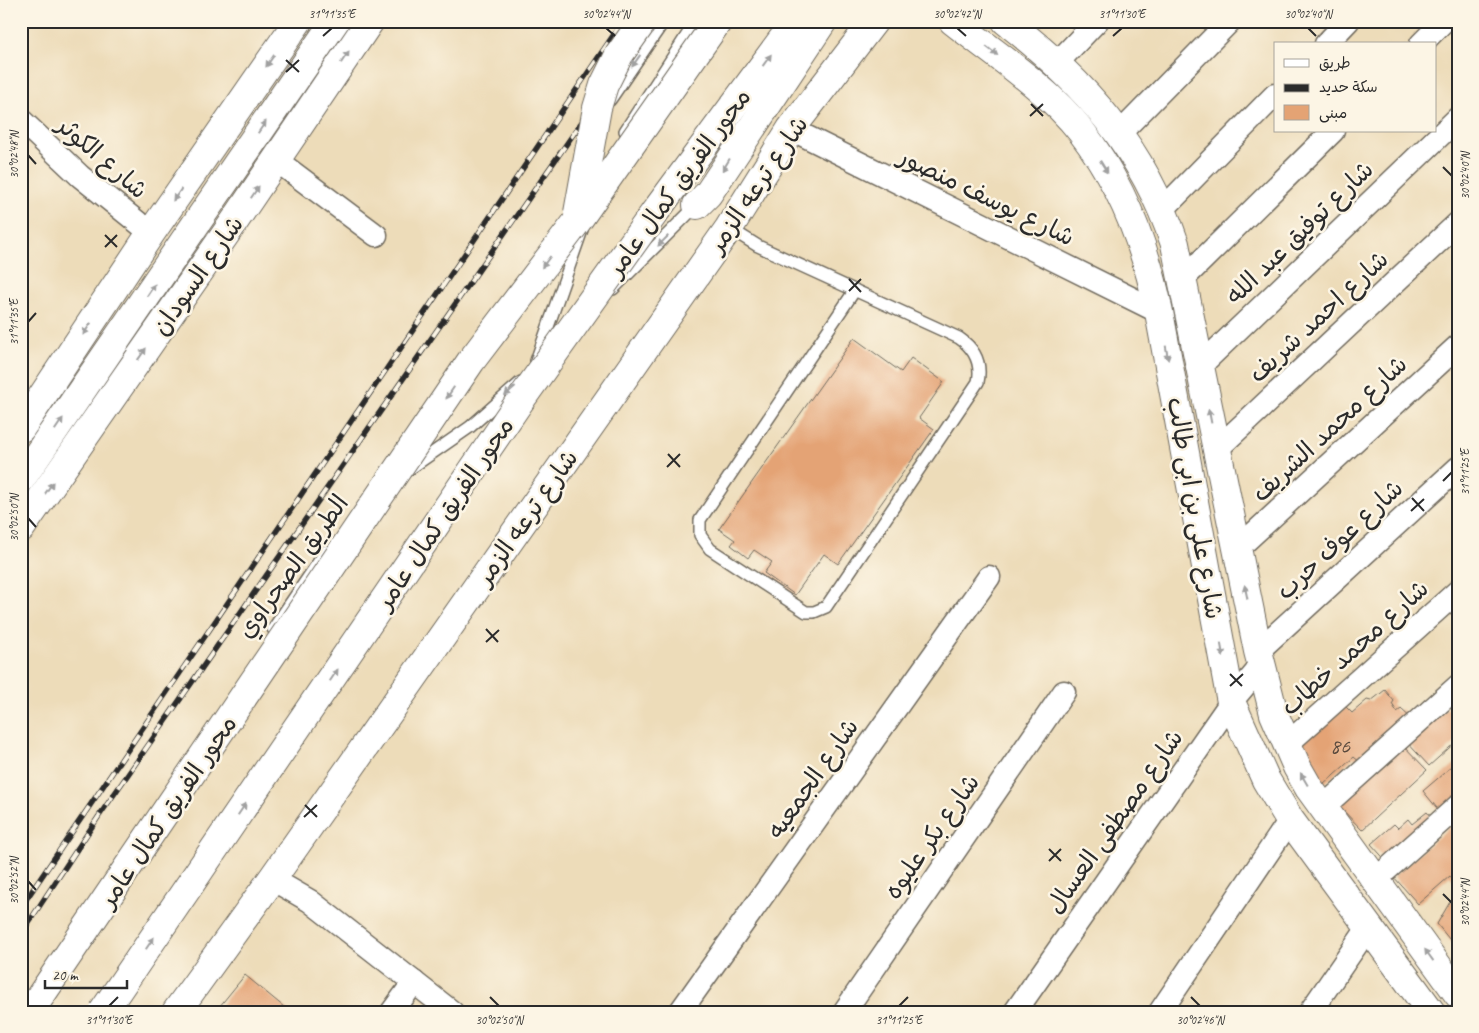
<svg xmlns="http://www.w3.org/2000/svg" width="1479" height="1033" viewBox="0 0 1479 1033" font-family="Caveat,'Playpen Sans Arabic',sans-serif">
	<rect width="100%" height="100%" fill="#fcf5e5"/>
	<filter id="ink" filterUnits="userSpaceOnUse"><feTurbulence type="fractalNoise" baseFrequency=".02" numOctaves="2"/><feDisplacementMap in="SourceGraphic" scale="10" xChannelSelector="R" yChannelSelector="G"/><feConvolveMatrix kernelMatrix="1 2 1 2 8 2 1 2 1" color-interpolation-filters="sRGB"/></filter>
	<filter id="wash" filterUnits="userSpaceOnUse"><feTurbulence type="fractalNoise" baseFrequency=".0096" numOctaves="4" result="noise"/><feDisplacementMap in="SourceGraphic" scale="20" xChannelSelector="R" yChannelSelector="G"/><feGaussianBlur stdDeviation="1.12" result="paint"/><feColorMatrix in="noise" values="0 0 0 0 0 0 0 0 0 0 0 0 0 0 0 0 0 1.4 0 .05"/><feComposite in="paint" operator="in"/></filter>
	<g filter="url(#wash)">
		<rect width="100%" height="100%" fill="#eddcb9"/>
		<g id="blocks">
			<g fill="#e4a374">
				<polygon points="854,338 901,372 911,358 944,382 919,418 934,429 838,564 824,554 795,595 764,573 772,562 754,550 748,558 731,545 735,540 719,529"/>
				<polygon points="1385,690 1394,701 1392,704 1397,712 1401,709 1413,720 1361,763 1354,757 1323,785 1290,745 1346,707 1352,713 1367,700 1371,701"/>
				<polygon points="1458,701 1458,740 1429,766 1405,740"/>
				<polygon points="1401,743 1427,770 1362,830 1337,804"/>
				<polygon points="1458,761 1458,799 1441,813 1423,791"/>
				<polygon points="1427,812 1437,824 1390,865 1371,844 1394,824 1398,828 1408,819 1412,824"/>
				<polygon points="1458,820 1458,886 1450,876 1418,904 1393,876"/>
				<polygon points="1458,895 1458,950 1437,924 1450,902"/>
				<polygon points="245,975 290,1012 215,1012"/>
			</g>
		</g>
	</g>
	<g filter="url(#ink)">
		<use href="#blocks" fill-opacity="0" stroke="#6f695d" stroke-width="1"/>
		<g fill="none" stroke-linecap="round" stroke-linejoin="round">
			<defs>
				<g id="lane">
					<polyline points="610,100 664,21"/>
					<polyline points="625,131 696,21"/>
					<path d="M729,228L758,246L959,338C975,349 982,363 978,382L826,607L814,612H806L710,549L700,535V520L855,290"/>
					<polyline points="613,289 697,205"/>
					<polyline points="536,361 582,230"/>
					<polyline points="408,470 470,427 521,382"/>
					<polyline points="273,629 326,551"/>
				</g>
				<g id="street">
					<polyline points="1326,44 1348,21"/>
					<polyline points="1421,44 1444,21"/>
					<polyline points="1057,63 1097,21"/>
					<polyline points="21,120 80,176 151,233"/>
					<polyline points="791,129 1159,312"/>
					<polyline points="1118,135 1230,21"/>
					<polyline points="276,160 376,235"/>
					<polyline points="1163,209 1275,95"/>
					<polyline points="1181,281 1333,131"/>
					<polyline points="1200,366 1458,118"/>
					<polyline points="1216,450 1458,223"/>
					<polyline points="1237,549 1458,346"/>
					<polyline points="1258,651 1458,468"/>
					<polyline points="1286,745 1458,591"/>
					<polyline points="1322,808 1458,686"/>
					<polyline points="272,879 310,901 452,1012"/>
					<polyline points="1374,881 1458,806"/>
					<polyline points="392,1012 414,982"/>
					<polyline points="680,1012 989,577"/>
					<polyline points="844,1012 1064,692"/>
					<polyline points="1015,1012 1231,702 1262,665"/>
					<polyline points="1160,1012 1290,820"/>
					<polyline points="1310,1012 1368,928"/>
				</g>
				<g id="secondary">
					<path d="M953,21C996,55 1047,88 1081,131C1122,184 1146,247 1159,312L1231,702L1266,780L1290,820L1431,1012"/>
					<path d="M1006,21C1085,83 1143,148 1175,244L1258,651L1274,714L1297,767L1309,788L1458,994"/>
					<polyline points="697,205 708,194 823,21"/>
					<polyline points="176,1012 272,879 729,228 791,129 874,21"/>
				</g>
				<g id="primary">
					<polyline points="21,428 151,233 298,21"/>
					<polyline points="21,479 335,21"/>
					<polyline points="21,528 234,222 370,21"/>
				</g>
				<polyline id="highway" points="655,212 796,21"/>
			</defs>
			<use href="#lane" stroke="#6f695d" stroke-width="14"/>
			<use href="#street" stroke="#6f695d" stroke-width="25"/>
			<use href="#secondary" stroke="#6f695d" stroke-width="30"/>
			<use href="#primary" stroke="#6f695d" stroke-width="30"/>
			<use href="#highway" stroke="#6f695d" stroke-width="30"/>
			<use href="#lane" stroke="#fff" stroke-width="11"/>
			<use href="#street" stroke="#fff" stroke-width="22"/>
			<use href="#secondary" stroke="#fff" stroke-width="28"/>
			<use href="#primary" stroke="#fff" stroke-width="28"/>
			<use href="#highway" stroke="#fff" stroke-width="28"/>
			<defs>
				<g id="rail">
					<polyline points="21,907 623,21"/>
					<polyline points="21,934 99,816 652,21"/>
				</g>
			</defs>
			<use href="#rail" stroke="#2b2b2b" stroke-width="5.5"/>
			<use href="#rail" stroke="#fcf5e5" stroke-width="4" stroke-dasharray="11" stroke-linecap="butt"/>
			<defs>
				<g id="highway-bridge">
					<polyline points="578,213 597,108 604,85 619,55 643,21"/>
					<polyline points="33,1007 471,361 576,223 718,21"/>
					<polyline points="103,1012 522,398 655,212"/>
				</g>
			</defs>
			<use href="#highway-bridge" stroke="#6f695d" stroke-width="30" stroke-linecap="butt"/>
			<use href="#highway-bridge" stroke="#fff" stroke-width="28"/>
		</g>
		<defs><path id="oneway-solid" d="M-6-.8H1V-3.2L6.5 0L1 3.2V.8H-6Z" transform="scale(1.25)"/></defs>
		<g fill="#a0a0a0">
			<use href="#oneway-solid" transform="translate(992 51) rotate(38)"/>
			<use href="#oneway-solid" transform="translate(345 57) rotate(-56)"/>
			<use href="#oneway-solid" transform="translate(767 60) rotate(-54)"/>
			<use href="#oneway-solid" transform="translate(270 61) rotate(125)"/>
			<use href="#oneway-solid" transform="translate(636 61) rotate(125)"/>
			<use href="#oneway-solid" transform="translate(262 127) rotate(-56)"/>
			<use href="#oneway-solid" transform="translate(726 165) rotate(121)"/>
			<use href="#oneway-solid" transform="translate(1104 167) rotate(58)"/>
			<use href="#oneway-solid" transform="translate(255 192) rotate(-56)"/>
			<use href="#oneway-solid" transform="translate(177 195) rotate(125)"/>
			<use href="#oneway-solid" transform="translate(663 241) rotate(135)"/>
			<use href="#oneway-solid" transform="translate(546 262) rotate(127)"/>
			<use href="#oneway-solid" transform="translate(151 290) rotate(-56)"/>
			<use href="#oneway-solid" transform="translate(87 329) rotate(124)"/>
			<use href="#oneway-solid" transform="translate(1167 353) rotate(80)"/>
			<use href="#oneway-solid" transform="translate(142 354) rotate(-55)"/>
			<use href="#oneway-solid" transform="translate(510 391) rotate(138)"/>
			<use href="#oneway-solid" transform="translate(450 393) rotate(124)"/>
			<use href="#oneway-solid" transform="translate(1210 416) rotate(-101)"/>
			<use href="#oneway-solid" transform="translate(59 424) rotate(-56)"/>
			<use href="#oneway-solid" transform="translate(49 488) rotate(-55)"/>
			<use href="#oneway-solid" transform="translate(1246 592) rotate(-102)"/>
			<use href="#oneway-solid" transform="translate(1222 650) rotate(80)"/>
			<use href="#oneway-solid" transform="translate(334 675) rotate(-56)"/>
			<use href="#oneway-solid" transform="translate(1304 779) rotate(-120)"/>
			<use href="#oneway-solid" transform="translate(242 809) rotate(-56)"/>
			<use href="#oneway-solid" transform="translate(150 943) rotate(-56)"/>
			<use href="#oneway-solid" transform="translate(1429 955) rotate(-126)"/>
		</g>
	</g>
	<path fill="none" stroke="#2b2b2b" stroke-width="2" d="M606,28L615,36M957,28L966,36M1308,28L1316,36M323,36L332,28M1113,36L1122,28M286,60L299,72M286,72L299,60M1031,104L1043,116M1030,116L1043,104M28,155L36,164M1443,167L1452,176M105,235L117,247M105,247L117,235M849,279L861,292M849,291L861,279M28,322L36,313M668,454L680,467M667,467L680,454M1443,481L1452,472M1412,498L1424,511M1411,511L1424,499M28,518L36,527M486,629L498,642M486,642L499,630M1230,674L1242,686M1230,686L1243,674M305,805L317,817M304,817L317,805M1049,849L1061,861M1049,861L1061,849M28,881L36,890M1443,894L1452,903M490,997L499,1006M1191,997L1200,1006M109,1006L118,997M899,1006L908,997"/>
	<g text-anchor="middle" stroke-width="5" stroke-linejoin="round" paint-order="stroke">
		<g font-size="22" fill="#59493d">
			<text x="1340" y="753">86</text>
		</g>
		<g font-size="25" fill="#2b2b2b" stroke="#fcf5e5">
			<text transform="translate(103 157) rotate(41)" y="9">شارع الكوثر</text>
			<text transform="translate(678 182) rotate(-54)" y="9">محور الفريق كمال عامر</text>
			<text transform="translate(757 184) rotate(-56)" y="9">شارع ترعه الزمر</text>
			<text transform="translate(987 196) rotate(26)" y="9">شارع يوسف منصور</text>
			<text transform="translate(1299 232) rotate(-44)" y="9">شارع توفيق عبد الله</text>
			<text transform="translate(197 275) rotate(-55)" y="9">شارع السودان</text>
			<text transform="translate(1318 316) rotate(-43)" y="9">شارع احمد شريف</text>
			<text transform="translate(1329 428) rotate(-43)" y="9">شارع محمد الشريف</text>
			<text transform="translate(1196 508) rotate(80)" y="9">شارع على بن ابى طالب</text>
			<text transform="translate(444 513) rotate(-56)" y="9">محور الفريق كمال عامر</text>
			<text transform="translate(526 517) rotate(-55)" y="9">شارع ترعه الزمر</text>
			<text transform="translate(1339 539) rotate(-43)" y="9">شارع عوف حرب</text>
			<text transform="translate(292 566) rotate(-54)" y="9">الطريق الصحراوي</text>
			<text transform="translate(1354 647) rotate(-42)" y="9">شارع محمد خطاب</text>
			<text transform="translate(812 778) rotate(-55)" y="9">شارع الجمعيه</text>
			<text transform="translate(167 811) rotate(-56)" y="9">محور الفريق كمال عامر</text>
			<text transform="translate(1114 821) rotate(-55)" y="9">شارع مصطفى العسال</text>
			<text transform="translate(931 836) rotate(-55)" y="9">شارع بكر عليوه</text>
		</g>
	</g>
	<rect width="1479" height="1033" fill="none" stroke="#fcf5e5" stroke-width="55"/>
	<rect x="1274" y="42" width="162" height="90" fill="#fcf5e5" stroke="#a8a49b"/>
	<rect x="1284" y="59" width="25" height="8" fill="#ffffff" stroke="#a8a49b"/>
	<text x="1319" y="68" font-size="15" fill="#2b2b2b">طريق</text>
	<rect x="1284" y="84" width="25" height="8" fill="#2b2b2b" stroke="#a8a49b"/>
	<text x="1319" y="92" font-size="15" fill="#2b2b2b">سكة حديد</text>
	<rect x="1284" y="105" width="25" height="15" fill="#e4a374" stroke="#a8a49b"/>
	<text x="1319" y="118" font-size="15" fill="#2b2b2b">مبنى</text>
	<path d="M45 980v8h82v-8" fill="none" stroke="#2b2b2b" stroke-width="2.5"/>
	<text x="52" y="980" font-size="15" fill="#2b2b2b" stroke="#fcf5e5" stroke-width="4" paint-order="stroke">20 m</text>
	<rect x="28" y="28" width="1424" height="978" fill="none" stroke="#2b2b2b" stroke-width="2"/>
	<g font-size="12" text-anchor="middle" fill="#2b2b2b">
		<text x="332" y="18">31°11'35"E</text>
		<text x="606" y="18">30°02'44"N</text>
		<text x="957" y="18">30°02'42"N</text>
		<text x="1122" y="18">31°11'30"E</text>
		<text x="1308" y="18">30°02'40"N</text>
		<text transform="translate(14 155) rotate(-90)" y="4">30°02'48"N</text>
		<text transform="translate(1465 176) rotate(-90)" y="4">30°02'40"N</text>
		<text transform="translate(14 322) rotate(-90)" y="4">31°11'35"E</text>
		<text transform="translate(1465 472) rotate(-90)" y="4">31°11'25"E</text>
		<text transform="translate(14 518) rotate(-90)" y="4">30°02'50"N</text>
		<text transform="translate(14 881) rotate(-90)" y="4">30°02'52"N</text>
		<text transform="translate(1465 903) rotate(-90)" y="4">30°02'44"N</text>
		<text x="109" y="1024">31°11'30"E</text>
		<text x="499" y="1024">30°02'50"N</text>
		<text x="899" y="1024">31°11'25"E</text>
		<text x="1200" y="1024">30°02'46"N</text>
	</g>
</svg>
